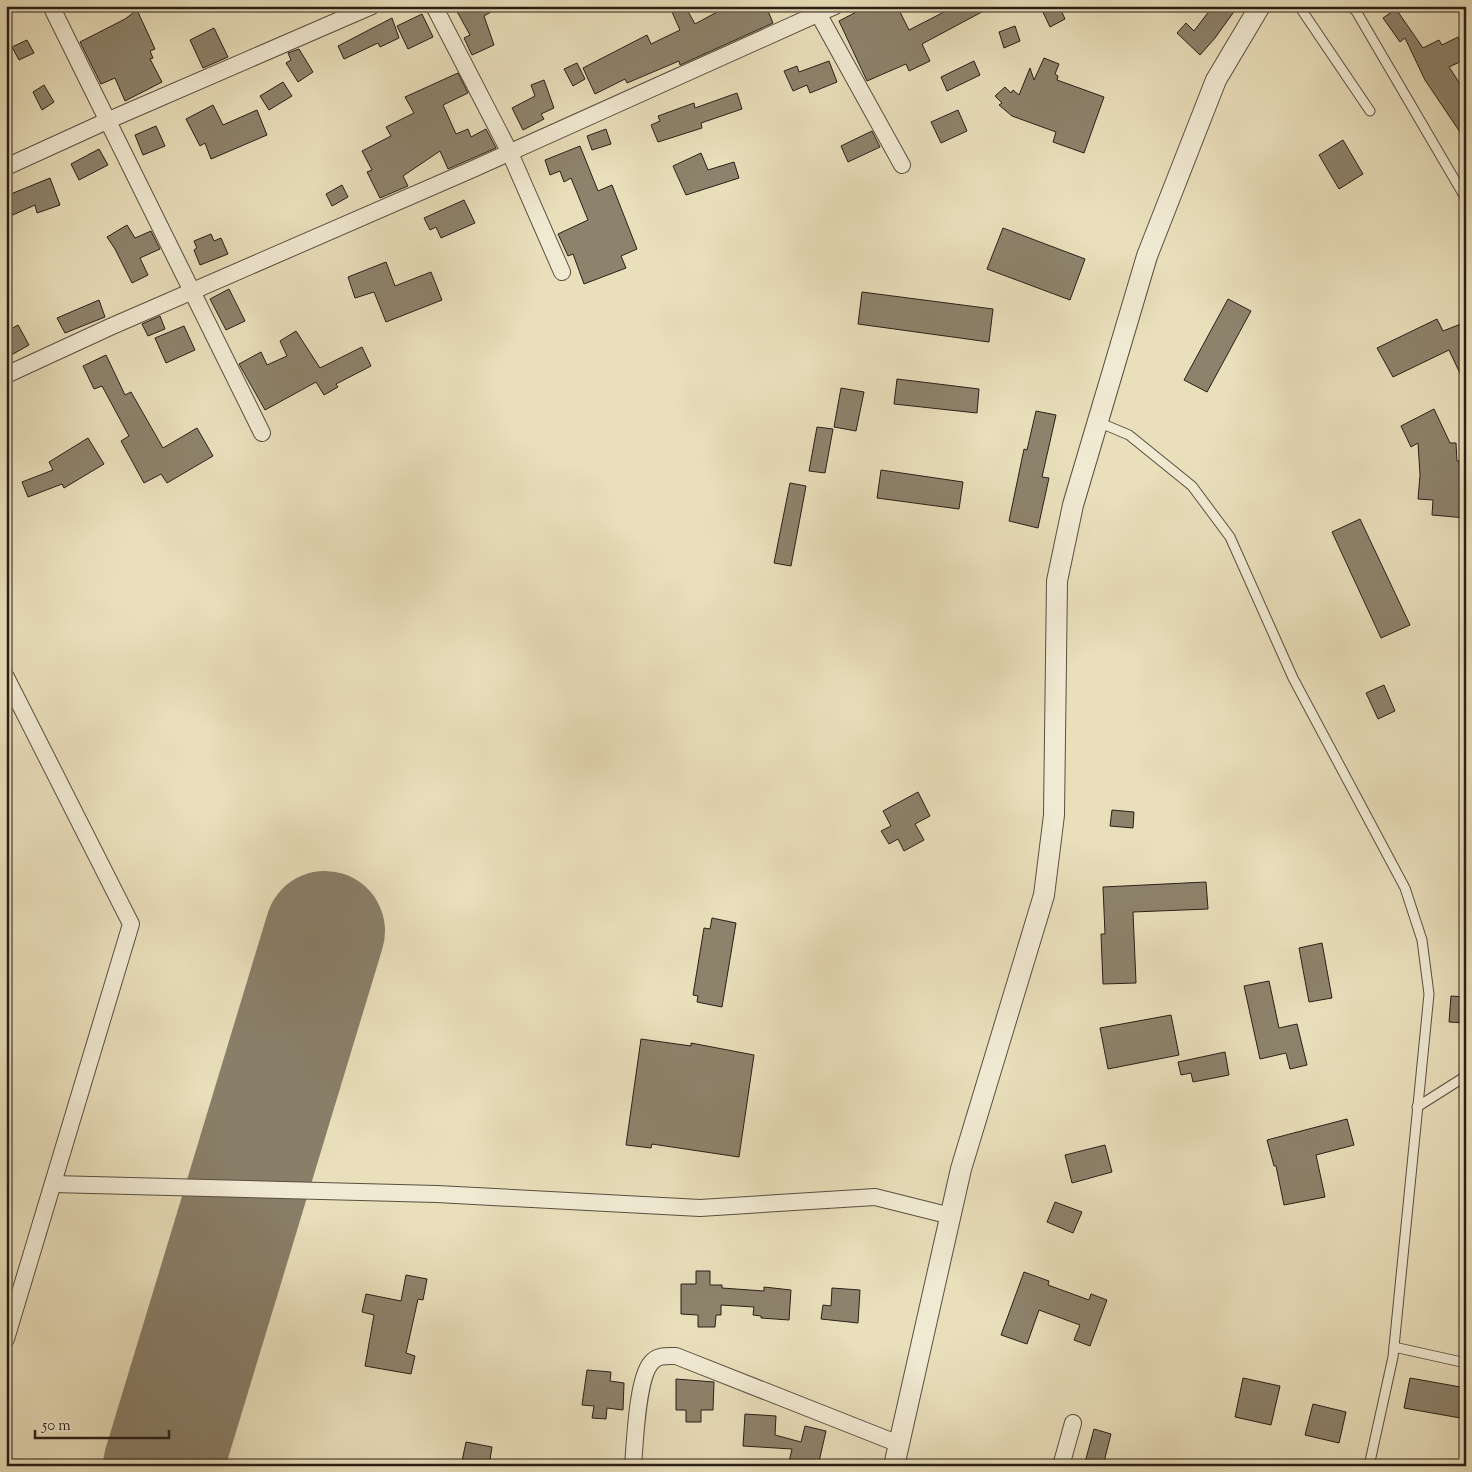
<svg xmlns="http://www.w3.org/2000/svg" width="1472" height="1472" viewBox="0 0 1472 1472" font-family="'Sorts Mill Goudy',serif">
	<rect width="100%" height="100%" fill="#e9dfbb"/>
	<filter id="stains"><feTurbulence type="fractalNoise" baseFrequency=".004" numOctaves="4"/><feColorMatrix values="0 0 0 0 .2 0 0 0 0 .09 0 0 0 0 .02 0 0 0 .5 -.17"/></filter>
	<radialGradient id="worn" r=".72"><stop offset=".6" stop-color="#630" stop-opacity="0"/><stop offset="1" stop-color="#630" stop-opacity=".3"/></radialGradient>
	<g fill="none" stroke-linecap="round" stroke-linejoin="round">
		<polyline stroke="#897f69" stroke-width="120" points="163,1466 325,931"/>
	</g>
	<g fill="#8d836c" stroke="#291f17">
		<polygon points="454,6 501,6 484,16 494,45 472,55 464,38 470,35"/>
		<polygon points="685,6 695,24 728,6 766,6 773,23 680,65 679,61 627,83 625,79 595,94 583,68 647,35 651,44 680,30 672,12"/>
		<polygon points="868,6 897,6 909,30 944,12 942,6 993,6 922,44 930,61 909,71 906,64 867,81 839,21"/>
		<polygon points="1040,6 1059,6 1065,19 1050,27"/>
		<polygon points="1213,6 1238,6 1215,38 1200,55 1177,33 1186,23 1194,31"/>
		<polygon points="1396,9 1423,48 1439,40 1442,45 1458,37 1466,54 1466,59 1449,67 1466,93 1466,141 1425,80 1405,38 1400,42 1383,18"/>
		<polygon points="137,10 155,49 150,51 153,58 150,59 162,82 125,101 115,78 101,84 80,42 125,19"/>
		<polygon points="422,14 433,37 408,49 397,26"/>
		<polygon points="392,18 399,38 380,47 378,43 344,59 338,46"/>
		<polygon points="1015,26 1020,41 1004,48 999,32"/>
		<polygon points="214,28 228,57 203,68 190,40"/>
		<polygon points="27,40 34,53 19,60 12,47"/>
		<polygon points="299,49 313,72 298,82 286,63 291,60 288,53"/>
		<polygon points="1044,58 1059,64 1055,74 1058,76 1057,80 1104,97 1084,153 1053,142 1056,132 1012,116 999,105 1002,103 995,96 1005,87 1011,93 1013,90 1019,95 1030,68 1034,80"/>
		<polygon points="829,61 837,82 810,93 807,85 793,91 784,71 797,66 799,72"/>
		<polygon points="974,61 980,75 947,91 941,77"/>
		<polygon points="577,63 585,79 573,86 564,69"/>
		<polygon points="458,73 468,93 443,105 456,134 468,129 471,137 486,129 496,148 448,169 440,151 403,176 408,186 380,198 367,172 372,170 362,151 391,136 386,127 414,113 405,97"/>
		<polygon points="544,80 554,108 541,114 544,119 523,130 512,108 535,96 531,85"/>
		<polygon points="283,82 292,96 269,110 260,96"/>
		<polygon points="44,85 54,102 42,110 33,92"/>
		<polygon points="737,93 742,109 701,123 702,128 658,142 651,125 660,121 658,116 694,103 695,108"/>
		<polygon points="213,105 223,125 257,110 267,135 211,159 205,143 200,146 186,119"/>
		<polygon points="958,110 967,131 941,143 931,122"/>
		<polygon points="156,126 165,146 143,155 135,135"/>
		<polygon points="606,129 611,144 592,150 587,136"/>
		<polygon points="872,131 880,147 848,162 841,146"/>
		<polygon points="1343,140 1363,174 1339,189 1319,155"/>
		<polygon points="580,146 598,191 612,185 637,249 621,256 626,268 584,284 573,254 568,256 558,234 588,220 571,178 564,182 560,171 550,175 545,160"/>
		<polygon points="99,149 108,165 79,180 71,164"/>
		<polygon points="701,153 708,170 734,162 739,178 686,195 673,166"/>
		<polygon points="50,178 60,205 37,213 35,205 6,218 6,196"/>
		<polygon points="342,185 348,197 332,206 326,194"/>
		<polygon points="464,200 475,223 441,238 436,227 430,230 424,218"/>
		<polygon points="127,225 135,238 151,231 160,249 140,258 148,275 132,283 115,249 107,237"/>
		<polygon points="1003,228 1085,259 1070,300 987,269"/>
		<polygon points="211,234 214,241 221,238 228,254 200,265 194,250 197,248 194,241"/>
		<polygon points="386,262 395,286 431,272 442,300 386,322 374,292 355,298 348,277"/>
		<polygon points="229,289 245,321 226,330 210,299"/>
		<polygon points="862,292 993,309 989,342 858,324"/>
		<polygon points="1228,299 1251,311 1207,392 1184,380"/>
		<polygon points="99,300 105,317 65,333 57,318"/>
		<polygon points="160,316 165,329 148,336 142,324"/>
		<polygon points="1437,319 1443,331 1466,322 1466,386 1449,350 1393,377 1377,348"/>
		<polygon points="18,325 29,345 6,358 6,332"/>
		<polygon points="184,326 195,350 166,363 155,338"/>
		<polygon points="296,331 320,368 362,347 371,366 336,384 338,387 324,395 316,382 265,410 239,364 261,352 267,365 287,356 280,341"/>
		<polygon points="106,355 125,395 131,392 163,448 197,428 213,456 167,483 161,474 144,483 121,441 129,436 102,386 94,389 83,366"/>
		<polygon points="897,379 979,389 977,413 894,404"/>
		<polygon points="841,388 864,392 856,431 834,427"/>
		<polygon points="1434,409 1450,443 1456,443 1457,461 1466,462 1466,518 1432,515 1433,500 1418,499 1420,475 1418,443 1411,447 1401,426"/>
		<polygon points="1036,411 1056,415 1042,477 1049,478 1038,528 1009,521 1024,449 1027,450"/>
		<polygon points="817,427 833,429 825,473 809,471"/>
		<polygon points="88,438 104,464 64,488 62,484 28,497 22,482 53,470 49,462"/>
		<polygon points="881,470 963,482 959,509 877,498"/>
		<polygon points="790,483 806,486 791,566 774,563"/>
		<polygon points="1360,519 1410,625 1381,638 1332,532"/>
		<polygon points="1384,685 1395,711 1378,719 1366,693"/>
		<polygon points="918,792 930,816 915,824 924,840 904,851 898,839 889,844 881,831 891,826 883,811"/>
		<polygon points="1112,810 1134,812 1133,828 1110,826"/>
		<polygon points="1206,882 1208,909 1133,912 1136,983 1103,984 1101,934 1105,934 1103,887"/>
		<polygon points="712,918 736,923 722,1007 697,1002 698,996 693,995 704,928 710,929"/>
		<polygon points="1322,943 1332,998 1309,1002 1299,948"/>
		<polygon points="1269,981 1279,1028 1297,1024 1307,1065 1290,1069 1286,1053 1260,1059 1244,986"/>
		<polygon points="1451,996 1466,997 1466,1023 1449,1022"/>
		<polygon points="1171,1015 1179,1055 1108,1069 1100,1028"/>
		<polygon points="641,1039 691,1046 691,1043 754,1055 739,1157 652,1144 651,1148 626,1145"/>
		<polygon points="1225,1052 1229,1075 1193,1082 1191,1073 1181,1075 1178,1062"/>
		<polygon points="1347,1119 1354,1145 1316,1155 1325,1197 1284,1205 1276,1166 1274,1166 1267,1140"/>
		<polygon points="1105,1145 1112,1172 1072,1183 1065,1155"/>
		<polygon points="1055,1202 1082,1212 1073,1233 1047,1222"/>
		<polygon points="696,1271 710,1271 710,1285 722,1285 722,1288 764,1291 764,1287 791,1290 789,1320 761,1318 761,1316 753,1315 754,1307 721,1305 721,1315 716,1315 715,1327 698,1327 698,1315 681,1314 681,1284 696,1284"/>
		<polygon points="1024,1272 1049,1281 1048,1285 1089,1300 1091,1294 1107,1300 1090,1346 1074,1340 1080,1325 1039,1310 1027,1344 1001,1335"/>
		<polygon points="406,1275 427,1279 423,1300 418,1299 406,1353 415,1356 411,1374 365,1366 374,1315 362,1312 366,1294 401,1301"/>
		<polygon points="832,1288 860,1290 858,1323 821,1319 823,1305 831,1306"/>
		<polygon points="587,1370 611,1372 610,1381 624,1383 623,1410 607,1408 606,1419 592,1418 594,1406 582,1405"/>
		<polygon points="1243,1378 1280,1386 1271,1425 1235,1417"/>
		<polygon points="1410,1378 1466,1388 1466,1419 1404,1408"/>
		<polygon points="676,1379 714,1382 713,1410 701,1410 701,1422 686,1422 686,1410 676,1410"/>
		<polygon points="1313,1404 1346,1412 1339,1443 1305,1435"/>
		<polygon points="745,1414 776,1416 775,1435 801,1442 805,1426 826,1431 818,1466 788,1466 792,1449 743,1446"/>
		<polygon points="1094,1429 1111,1434 1103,1466 1084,1466"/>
		<polygon points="466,1442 492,1447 489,1466 461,1466"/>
	</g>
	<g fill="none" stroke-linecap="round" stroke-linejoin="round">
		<defs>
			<g id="service">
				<polyline points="1299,6 1370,111"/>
				<polyline points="1350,6 1356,11 1466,199"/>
				<polyline points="1098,422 1129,435 1192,486 1230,537 1293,678 1405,888 1422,940 1429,994 1393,1357 1369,1466"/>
				<polyline points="1417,1107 1466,1076"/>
				<polyline points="1394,1347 1466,1363"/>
			</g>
			<g id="minor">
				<polyline points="51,6 262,433"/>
				<polyline points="434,6 510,153 562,272"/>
				<polyline points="814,6 902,165"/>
				<polyline points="6,167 109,120 372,6"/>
				<polyline points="6,375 110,327 473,169 835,6"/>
				<polyline points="6,677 131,924 6,1339"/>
				<polyline points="53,1184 437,1194 700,1208 875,1197 951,1216"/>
				<path d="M633,1466C635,1443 637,1379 651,1363C657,1355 666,1356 676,1356L899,1444"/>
				<polyline points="1061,1466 1073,1423"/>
			</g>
			<polyline id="tertiary" points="894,1466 961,1169 1044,895 1054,815 1057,581 1073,505 1147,256 1216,80 1260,6"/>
		</defs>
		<use href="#service" stroke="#594f40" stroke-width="11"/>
		<use href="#minor" stroke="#594f40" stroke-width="18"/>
		<use href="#tertiary" stroke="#594f40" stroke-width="22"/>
		<use href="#service" stroke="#f1ead3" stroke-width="9"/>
		<use href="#minor" stroke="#f1ead3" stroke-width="16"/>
		<use href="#tertiary" stroke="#f1ead3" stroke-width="20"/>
	</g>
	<rect width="1472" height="1472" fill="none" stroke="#e9dfbb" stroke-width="25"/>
	<rect x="8" y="8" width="1457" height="1457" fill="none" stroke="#291f17" stroke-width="2.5"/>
	<rect x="12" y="12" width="1447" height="1447" fill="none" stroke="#291f17"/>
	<path d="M35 1430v8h134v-8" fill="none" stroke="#291f17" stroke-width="2.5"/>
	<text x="42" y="1430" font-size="15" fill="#291f17" stroke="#f1ead3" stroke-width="4" paint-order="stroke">50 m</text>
	<rect width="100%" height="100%" filter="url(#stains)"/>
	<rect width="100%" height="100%" fill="url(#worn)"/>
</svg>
